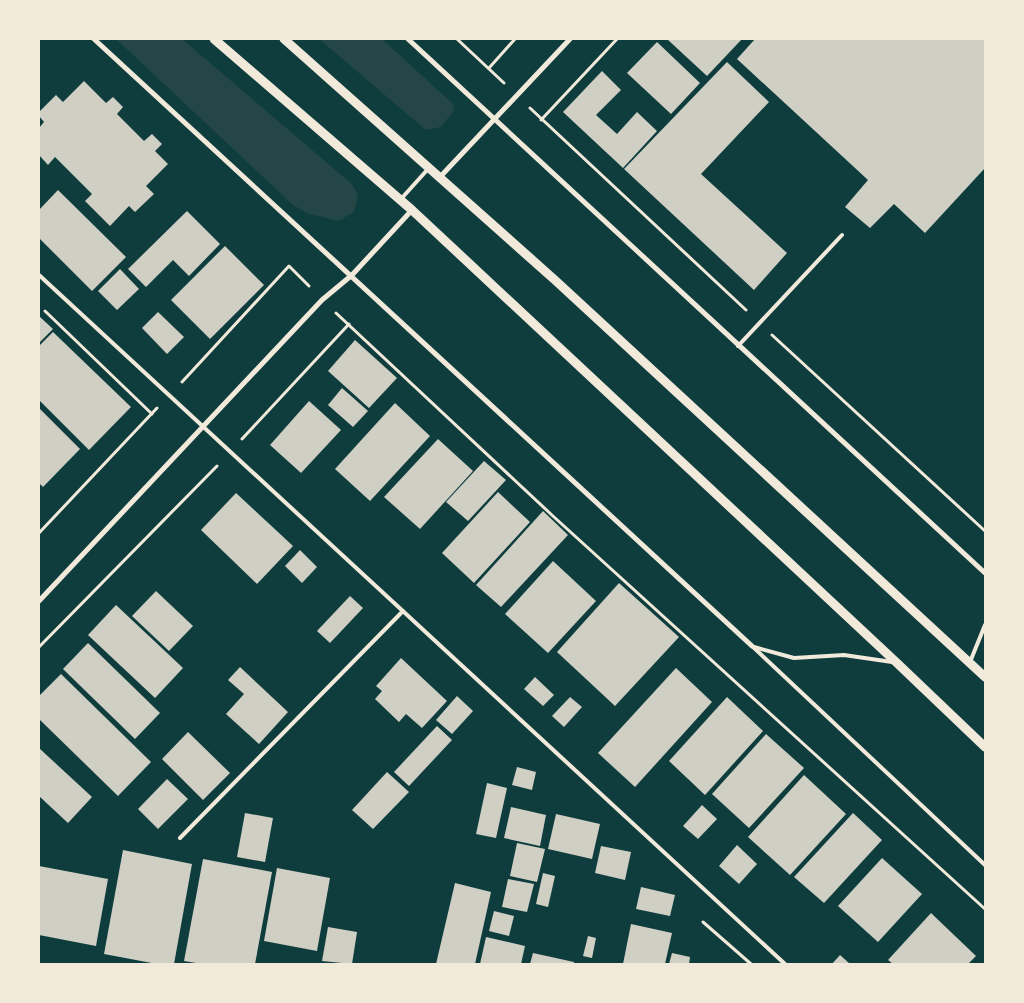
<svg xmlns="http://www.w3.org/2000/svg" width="1024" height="1003" viewBox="0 0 1024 1003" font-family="'Roboto Condensed',sans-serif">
	<rect width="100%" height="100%" fill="#0f3d3e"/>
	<g fill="#244646">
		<polygon points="116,39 182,39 352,184 358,195 354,212 338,221 307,213 293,205"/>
		<polygon points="319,39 382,39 453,104 454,110 441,127 426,130"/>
	</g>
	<g fill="#cfcfc3">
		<polygon points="667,39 742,39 707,76"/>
		<polygon points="755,39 985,39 985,168 925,233 894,204 870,228 845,207 868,180 737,59"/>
		<polygon points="657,42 700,83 671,114 627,73"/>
		<polygon points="727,62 769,102 701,174 787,253 754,290 624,169"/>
		<polygon points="602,71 621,90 596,115 617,134 637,112 657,131 623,168 563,112"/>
		<polygon points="84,81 106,103 113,97 123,107 117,114 144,141 152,134 162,144 155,151 168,164 146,186 154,194 135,212 129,206 110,226 85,201 92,194 55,157 48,165 39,155 39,128 44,122 39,116 39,112 56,95 63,102"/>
		<polygon points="58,190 126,257 92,291 39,238 39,210"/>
		<polygon points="187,211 220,244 189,276 173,260 146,287 128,269"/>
		<polygon points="225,246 264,285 210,339 171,300"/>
		<polygon points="120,269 139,289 117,310 98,291"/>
		<polygon points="158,312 184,337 167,354 142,328"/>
		<polygon points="39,316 53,329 39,343"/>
		<polygon points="53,332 131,407 89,450 39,400 39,346"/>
		<polygon points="355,340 397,378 369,408 328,371"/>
		<polygon points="342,388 368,411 353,427 328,405"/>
		<polygon points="309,401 341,430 301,473 270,445"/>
		<polygon points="395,403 430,436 370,501 335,469"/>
		<polygon points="39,408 80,449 43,487 39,483"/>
		<polygon points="438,439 473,471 420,529 384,497"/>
		<polygon points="484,461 506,480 468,521 446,502"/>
		<polygon points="498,492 530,522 474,583 442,553"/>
		<polygon points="236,493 293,546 257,584 201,530"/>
		<polygon points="543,511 568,535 501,607 476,585"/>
		<polygon points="300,550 317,567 302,583 285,566"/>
		<polygon points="553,561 596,601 548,653 505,614"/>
		<polygon points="619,583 679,637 615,706 557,652"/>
		<polygon points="156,591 193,626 169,651 132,616"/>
		<polygon points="350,596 363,608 330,643 317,631"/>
		<polygon points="116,605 183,668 155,698 88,635"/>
		<polygon points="88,643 160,713 135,739 63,669"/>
		<polygon points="401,658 447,701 422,728 406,714 399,722 375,699 382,691 376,686"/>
		<polygon points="240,667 288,712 259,744 226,714 244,694 228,680"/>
		<polygon points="676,668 712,702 635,787 598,753"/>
		<polygon points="61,674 151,762 118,796 39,719 39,696"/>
		<polygon points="535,677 554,695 543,706 524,689"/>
		<polygon points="457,696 473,711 452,734 436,720"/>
		<polygon points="570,697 582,707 564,727 552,716"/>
		<polygon points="727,697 763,731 705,795 669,761"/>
		<polygon points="437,726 452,740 409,786 394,772"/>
		<polygon points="188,732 230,773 203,800 162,759"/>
		<polygon points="766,734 804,768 749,828 712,794"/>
		<polygon points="39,748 92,797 68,823 39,796"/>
		<polygon points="517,767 536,772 532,790 512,785"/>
		<polygon points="387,772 409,792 373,829 352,810"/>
		<polygon points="804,775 846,814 790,875 748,837"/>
		<polygon points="167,779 188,799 158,829 138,809"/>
		<polygon points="487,783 507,788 496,838 476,834"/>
		<polygon points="702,805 717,819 698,839 683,826"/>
		<polygon points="511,807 546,815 540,846 504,838"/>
		<polygon points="245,813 273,818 265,862 237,857"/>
		<polygon points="853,813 882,840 824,903 794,877"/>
		<polygon points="556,814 600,824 592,859 548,849"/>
		<polygon points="517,843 545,849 537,882 510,876"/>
		<polygon points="737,845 757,864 739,884 719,866"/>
		<polygon points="601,846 631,852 625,880 595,873"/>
		<polygon points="123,850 192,864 174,964 157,964 104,954"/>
		<polygon points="882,858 922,894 878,942 838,906"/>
		<polygon points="203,859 272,872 255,964 202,964 184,961"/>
		<polygon points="39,866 108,879 96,946 39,935"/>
		<polygon points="277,868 330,878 317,951 264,941"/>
		<polygon points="543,873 555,876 548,907 536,904"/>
		<polygon points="508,879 534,884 527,912 502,907"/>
		<polygon points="455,883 491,892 475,964 436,964"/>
		<polygon points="641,887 675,895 670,916 636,909"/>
		<polygon points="494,911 514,916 509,936 489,931"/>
		<polygon points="931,913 976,956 968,964 893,964 888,960"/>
		<polygon points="631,924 672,933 665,964 623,964"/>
		<polygon points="328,927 357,932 352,964 322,961"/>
		<polygon points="588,936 596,938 592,958 583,956"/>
		<polygon points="486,937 525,946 521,964 480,964"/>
		<polygon points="533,953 574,962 574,964 530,964"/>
		<polygon points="672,953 690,957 689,964 669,964"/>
		<polygon points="840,955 850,964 832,964"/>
	</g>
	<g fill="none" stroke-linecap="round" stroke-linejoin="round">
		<g stroke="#f1e9da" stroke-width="3">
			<polyline points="457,39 504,83"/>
			<polyline points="489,68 515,39"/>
			<polyline points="530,108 746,310"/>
			<polyline points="541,120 617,39"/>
			<polyline points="45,311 152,414"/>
			<polyline points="336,313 554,517 985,909"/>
			<polyline points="772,335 985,531"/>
			<polyline points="182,382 289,266 309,286"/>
			<polyline points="242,439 349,324"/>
			<polyline points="39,533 157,408"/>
			<polyline points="39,647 217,466"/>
			<polyline points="703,922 751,964"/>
		</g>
		<g stroke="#f1e9da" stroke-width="4">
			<polyline points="401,199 428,169"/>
			<polyline points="39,275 785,964"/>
			<polyline points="738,346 842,235"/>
			<polyline points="752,646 985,865"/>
			<polyline points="754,647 794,658 844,655 892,662"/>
			<polyline points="970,662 985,625"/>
			<polyline points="180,838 403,611"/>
		</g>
		<g stroke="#f1e9da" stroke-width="5">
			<polyline points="94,39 752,646"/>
			<polyline points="408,39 985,573"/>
			<polyline points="440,177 570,39"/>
			<polyline points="39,601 322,300 352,275 412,210"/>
		</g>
		<g stroke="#f1e9da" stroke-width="9">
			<polyline points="214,39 412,210 897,663 985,747"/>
			<polyline points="284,39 556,281 985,677"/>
		</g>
	</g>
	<rect width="1024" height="1003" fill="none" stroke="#f1e9da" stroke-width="80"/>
</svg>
